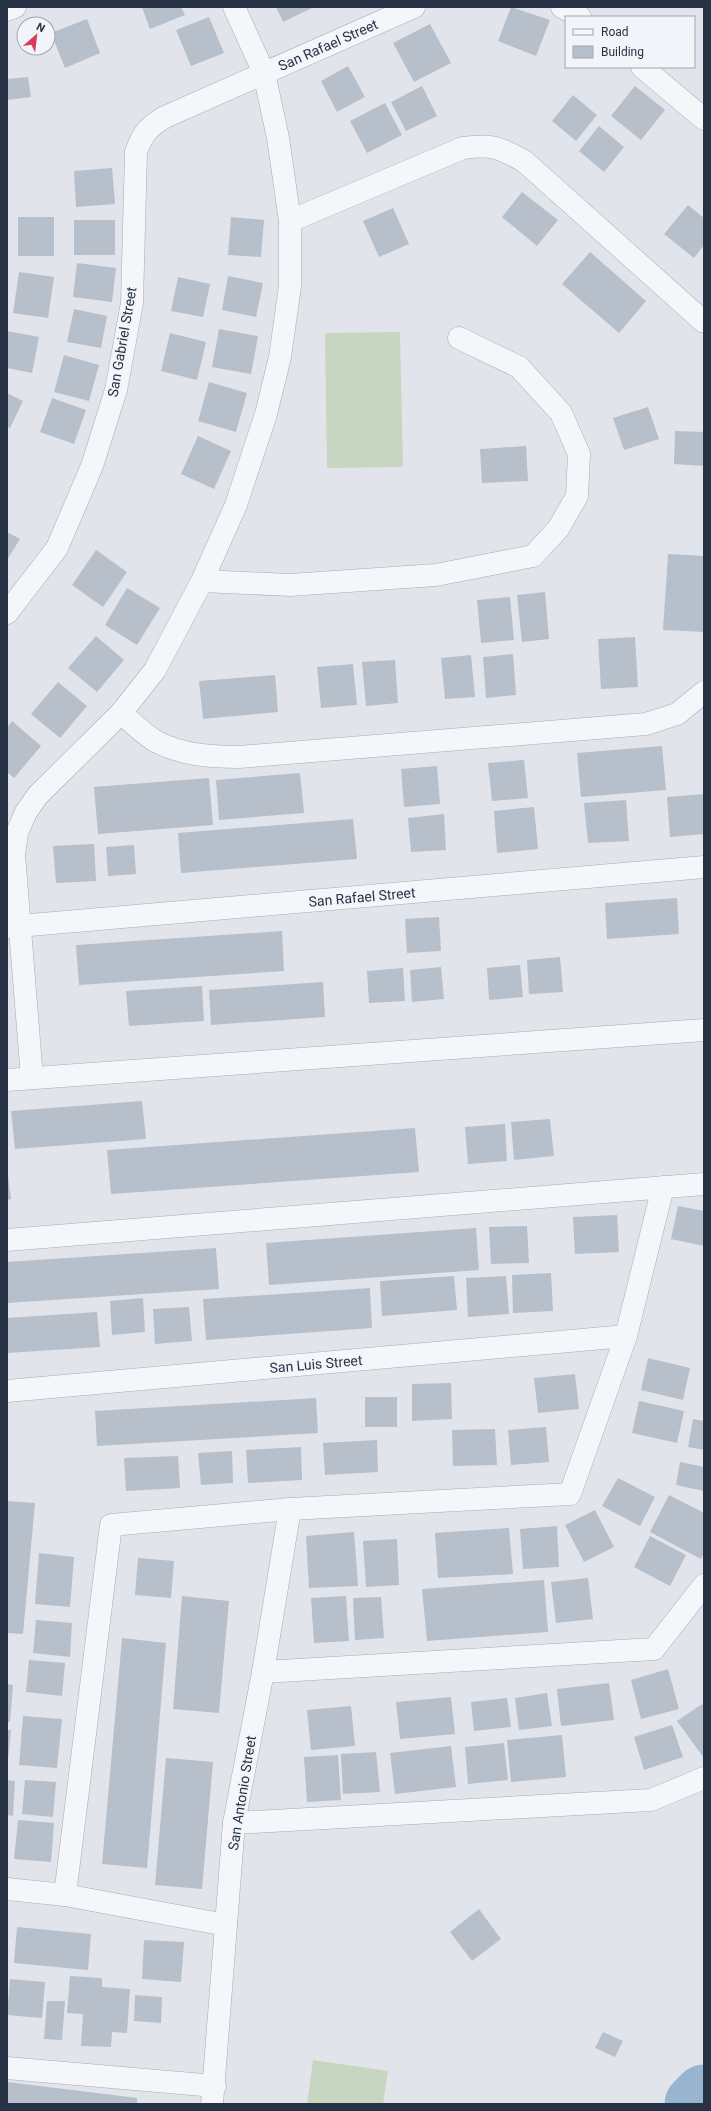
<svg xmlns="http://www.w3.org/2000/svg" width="711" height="2111" viewBox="0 0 711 2111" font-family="Roboto,sans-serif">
	<rect width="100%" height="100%" fill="#e1e5eb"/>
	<g fill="#c7d6c1">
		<polygon points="400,332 403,467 327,468 325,333"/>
		<polygon points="313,2060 388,2071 383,2104 307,2104"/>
	</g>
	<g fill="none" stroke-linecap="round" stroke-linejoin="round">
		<polyline stroke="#98b5cf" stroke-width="61" points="695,2104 704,2095"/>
	</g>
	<g fill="#b7bfca">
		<polygon points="142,7 181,7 185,15 150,29"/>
		<polygon points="276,7 314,7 283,22"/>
		<polygon points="511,7 550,20 536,56 498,41"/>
		<polygon points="209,17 224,53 191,66 176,30"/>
		<polygon points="87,19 100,53 65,68 51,33"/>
		<polygon points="430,24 451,63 414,82 393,43"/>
		<polygon points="348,66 365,97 337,112 321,81"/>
		<polygon points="28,77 31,97 7,100 7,79"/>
		<polygon points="422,86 437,116 406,131 391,102"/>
		<polygon points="635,86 665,110 641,140 611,116"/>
		<polygon points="573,95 597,115 576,141 552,121"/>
		<polygon points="385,103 402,135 367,153 350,121"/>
		<polygon points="599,126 624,147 604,172 579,151"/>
		<polygon points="112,168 115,204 76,207 74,171"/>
		<polygon points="522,192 558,220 537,246 502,217"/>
		<polygon points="688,205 704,218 704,245 694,258 664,234"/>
		<polygon points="393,208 409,244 379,257 363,221"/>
		<rect x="18" y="217" width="36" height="39"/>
		<polygon points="231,217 264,220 261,257 228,255"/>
		<rect x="74" y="220" width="41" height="35"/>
		<polygon points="590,252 646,301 619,333 562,284"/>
		<polygon points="77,263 116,268 112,302 73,297"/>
		<polygon points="19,272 54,277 48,318 13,313"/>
		<polygon points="228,276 263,283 256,317 222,310"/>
		<polygon points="178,277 210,284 203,317 171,311"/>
		<polygon points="74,309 107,316 101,348 67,342"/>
		<polygon points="219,329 258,336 251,374 212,367"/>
		<polygon points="7,331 39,337 32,373 7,368"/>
		<polygon points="170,333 206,342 197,380 161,371"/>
		<polygon points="64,355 99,365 89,401 54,392"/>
		<polygon points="209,382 247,393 236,432 198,421"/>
		<polygon points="7,393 23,401 10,428 7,426"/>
		<polygon points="52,398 86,410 74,444 40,432"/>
		<polygon points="648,407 659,439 624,450 613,418"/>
		<polygon points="675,431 704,432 704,466 674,464"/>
		<polygon points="198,436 231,451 214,489 181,474"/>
		<polygon points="526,446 528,481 482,483 480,449"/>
		<polygon points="7,532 20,539 7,560"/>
		<polygon points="96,550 127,572 103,607 72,585"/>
		<polygon points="668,554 704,556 704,632 663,630"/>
		<polygon points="127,588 160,608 137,645 105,625"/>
		<polygon points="545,592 549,639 522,642 517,595"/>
		<polygon points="510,597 514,640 481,643 477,600"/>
		<polygon points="96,636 124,660 97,692 68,668"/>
		<polygon points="635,637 638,687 601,689 598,639"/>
		<polygon points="513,654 516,695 486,698 483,657"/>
		<polygon points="471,655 475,697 445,699 441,658"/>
		<polygon points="395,660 398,703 366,706 362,662"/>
		<polygon points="353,664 357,705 321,708 317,667"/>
		<polygon points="275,675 278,712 203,719 199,681"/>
		<polygon points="58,682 87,706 60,738 31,714"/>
		<polygon points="12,721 41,746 14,778 7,772 7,728"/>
		<polygon points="662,746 666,790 581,797 577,753"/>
		<polygon points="524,760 528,798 492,801 488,763"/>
		<polygon points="437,766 440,804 404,807 401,769"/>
		<polygon points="300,773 304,813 219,820 216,780"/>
		<polygon points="209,778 213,825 98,834 94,787"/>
		<polygon points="704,794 704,834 670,837 667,797"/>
		<polygon points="626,800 629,841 588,843 584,803"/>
		<polygon points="534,807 538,849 497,853 494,811"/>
		<polygon points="444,814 446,850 411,852 408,818"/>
		<polygon points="353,819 357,859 181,873 178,833"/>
		<polygon points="94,844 96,881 56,883 53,846"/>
		<polygon points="134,845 136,874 108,876 106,847"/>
		<polygon points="677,898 679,934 607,939 605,903"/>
		<polygon points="439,917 441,951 407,953 405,919"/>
		<polygon points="282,931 284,971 79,985 76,945"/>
		<polygon points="560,957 563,992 529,994 527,960"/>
		<polygon points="520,965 523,997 489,1000 487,968"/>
		<polygon points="441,967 444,999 412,1002 410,970"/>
		<polygon points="403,968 405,1001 369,1003 367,971"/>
		<polygon points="323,982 325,1017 211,1025 209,990"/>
		<polygon points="202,986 204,1021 129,1026 126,991"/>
		<polygon points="142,1101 146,1139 15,1149 11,1111"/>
		<polygon points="550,1119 554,1156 514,1160 511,1122"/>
		<polygon points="505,1124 507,1161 468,1164 465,1127"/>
		<polygon points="415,1128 419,1172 111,1194 107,1150"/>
		<polygon points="7,1168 11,1199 7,1200"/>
		<polygon points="678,1206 704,1211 704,1246 671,1239"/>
		<polygon points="617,1215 619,1252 575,1254 573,1217"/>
		<polygon points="527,1226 529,1263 491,1264 489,1227"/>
		<polygon points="476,1228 479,1270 269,1285 266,1243"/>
		<polygon points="216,1248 219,1289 7,1303 7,1262"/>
		<polygon points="551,1273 553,1311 513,1313 512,1275"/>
		<polygon points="454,1276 457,1310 382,1316 380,1281"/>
		<polygon points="506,1276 509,1314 468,1317 466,1278"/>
		<polygon points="370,1288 372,1328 206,1340 203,1299"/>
		<polygon points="143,1298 145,1332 112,1335 110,1301"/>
		<polygon points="189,1307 192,1341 155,1344 153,1309"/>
		<polygon points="97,1312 100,1347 7,1353 7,1318"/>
		<polygon points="648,1358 690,1368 683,1400 641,1390"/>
		<polygon points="575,1374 579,1409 538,1413 534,1378"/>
		<polygon points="451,1383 452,1419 412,1421 412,1384"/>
		<rect x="365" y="1397" width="32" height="30"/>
		<polygon points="316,1398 318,1433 97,1446 95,1411"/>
		<polygon points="639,1401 684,1411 677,1443 632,1433"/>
		<polygon points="693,1419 704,1421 704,1450 688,1447"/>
		<polygon points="546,1427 549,1462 511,1465 508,1430"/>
		<polygon points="495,1429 497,1465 453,1466 452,1430"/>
		<polygon points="377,1440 378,1472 325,1475 323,1443"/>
		<polygon points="301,1447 302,1480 248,1483 246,1450"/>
		<polygon points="232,1451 233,1483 201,1485 198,1453"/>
		<polygon points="178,1456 180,1488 126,1491 124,1458"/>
		<polygon points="680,1462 704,1467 704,1491 676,1485"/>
		<polygon points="618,1478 655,1497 640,1526 602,1506"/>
		<polygon points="669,1495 704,1513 704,1553 701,1559 650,1532"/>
		<polygon points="7,1501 35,1503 23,1634 7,1633"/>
		<polygon points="595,1510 614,1547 584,1562 565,1525"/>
		<polygon points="557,1526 559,1567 523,1569 520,1529"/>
		<polygon points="509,1528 513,1574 438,1578 435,1533"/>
		<polygon points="354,1532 358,1586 309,1588 306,1536"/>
		<polygon points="650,1536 686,1555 670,1586 634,1567"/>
		<polygon points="397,1539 399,1585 366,1587 363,1541"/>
		<polygon points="39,1553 74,1557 70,1607 35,1604"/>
		<polygon points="138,1558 174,1561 171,1598 135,1595"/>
		<polygon points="588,1578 593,1619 556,1623 551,1582"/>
		<polygon points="544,1580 548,1632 427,1641 422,1589"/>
		<polygon points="182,1596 229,1601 219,1713 173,1709"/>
		<polygon points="346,1596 349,1641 314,1643 311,1598"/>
		<polygon points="381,1597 384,1638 355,1640 353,1598"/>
		<polygon points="36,1620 72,1623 70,1657 33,1653"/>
		<polygon points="122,1638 166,1643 147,1868 102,1864"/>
		<polygon points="29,1660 65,1663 62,1696 26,1692"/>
		<polygon points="668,1669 679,1709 641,1719 631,1680"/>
		<polygon points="609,1683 614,1720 561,1726 557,1689"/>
		<polygon points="7,1684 13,1685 10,1722 7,1722"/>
		<polygon points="547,1693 552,1726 519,1730 515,1698"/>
		<polygon points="451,1697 455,1734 400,1739 396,1702"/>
		<polygon points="507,1698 511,1727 474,1731 471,1702"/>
		<polygon points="702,1704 704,1706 704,1758 677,1721"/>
		<polygon points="351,1706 355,1746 311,1750 307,1710"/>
		<polygon points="23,1716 62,1719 57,1768 19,1765"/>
		<polygon points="672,1725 683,1757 644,1770 634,1737"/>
		<polygon points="7,1730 11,1730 8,1760 7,1760"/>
		<polygon points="562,1735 566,1777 511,1782 507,1740"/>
		<polygon points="504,1743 508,1780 468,1784 465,1747"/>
		<polygon points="451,1746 456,1787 395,1794 390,1753"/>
		<polygon points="376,1752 380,1792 343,1794 341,1754"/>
		<polygon points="338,1755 341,1800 307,1802 304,1757"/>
		<polygon points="166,1758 213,1762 202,1889 155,1885"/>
		<polygon points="7,1780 15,1781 13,1816 7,1815"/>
		<polygon points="25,1780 56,1782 53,1817 22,1814"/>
		<polygon points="18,1820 54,1823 51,1862 14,1859"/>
		<polygon points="479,1909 501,1939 472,1961 450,1932"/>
		<polygon points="17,1927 91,1934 88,1970 14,1963"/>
		<polygon points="144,1940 184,1942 181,1982 142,1979"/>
		<polygon points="70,1976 102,1978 102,1987 130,1989 127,2033 112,2032 111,2047 81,2046 83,2014 67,2013"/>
		<polygon points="10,1979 45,1982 42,2018 7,2015"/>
		<polygon points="135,1995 162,1997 161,2023 134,2021"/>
		<polygon points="47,2001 65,2001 62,2040 44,2039"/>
		<polygon points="603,2032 623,2041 615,2057 595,2048"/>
		<polygon points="7,2082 137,2098 137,2104 7,2104"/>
	</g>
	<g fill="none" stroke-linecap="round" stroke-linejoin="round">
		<defs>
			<g id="minor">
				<polyline points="562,7 580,17"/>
				<polyline points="7,10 15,7"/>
				<polyline points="642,67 704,119"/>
				<path d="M290,221L463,148C492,144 498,147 524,161L704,322"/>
				<polyline points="202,581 290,585 436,575 533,556 558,529 577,496 579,454 561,413 519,367 459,338"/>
				<path d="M7,613L57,548L92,466L116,390L132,303L136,152C143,133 148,127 165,117L414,7"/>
				<path d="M121,713C132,722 144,735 157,742C183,755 211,757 239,757L646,724L677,714L704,692"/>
				<polyline points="7,927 704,867"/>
				<polyline points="32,1078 14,855 17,833 26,812 38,795 121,713 155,670 202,581 236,505 266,414 280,357 290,286 290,221 278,138 264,73 234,7"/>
				<polyline points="7,1080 704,1030"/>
				<polyline points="7,1240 704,1184"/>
				<polyline points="7,1391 626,1336"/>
				<polyline points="263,1672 654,1649 704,1585"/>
				<polyline points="234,1823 651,1800 704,1778"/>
				<polyline points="7,1889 65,1895 226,1925"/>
				<polyline points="65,1895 111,1525 290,1509 570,1494 626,1336 663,1187"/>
				<polyline points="7,2068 215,2086"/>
				<polyline points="212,2104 234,1823 263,1672 290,1509"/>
			</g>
		</defs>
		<use href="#minor" stroke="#a5acb6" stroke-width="23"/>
		<use href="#minor" stroke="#f4f6f9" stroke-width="22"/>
	</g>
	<g text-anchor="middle" stroke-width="3" stroke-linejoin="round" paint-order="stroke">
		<g font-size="14" fill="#273345" stroke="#f1f4f8">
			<text transform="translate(328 45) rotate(-24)" y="5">San Rafael Street</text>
			<text transform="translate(122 342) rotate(-80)" y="5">San Gabriel Street</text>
			<text transform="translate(362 897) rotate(-5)" y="5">San Rafael Street</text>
			<text transform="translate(316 1364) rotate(-5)" y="5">San Luis Street</text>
			<text transform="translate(242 1793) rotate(-81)" y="5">San Antonio Street</text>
		</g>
	</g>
	<rect width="711" height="2111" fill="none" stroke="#273345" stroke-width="16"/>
	<rect x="565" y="16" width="130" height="52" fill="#f1f4f8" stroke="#a0a7b0"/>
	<rect x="573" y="29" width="20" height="6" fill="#f4f6f9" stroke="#a0a7b0"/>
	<text x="601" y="36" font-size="12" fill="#273345">Road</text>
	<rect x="573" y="46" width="20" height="12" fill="#b7bfca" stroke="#a0a7b0"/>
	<text x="601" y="56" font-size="12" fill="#273345">Building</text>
	<g transform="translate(36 36) rotate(28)"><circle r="19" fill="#f1f4f8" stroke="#a0a7b0"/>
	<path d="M0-3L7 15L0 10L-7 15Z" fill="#dc3a5a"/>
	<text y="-6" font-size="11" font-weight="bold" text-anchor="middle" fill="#273345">N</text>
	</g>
</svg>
